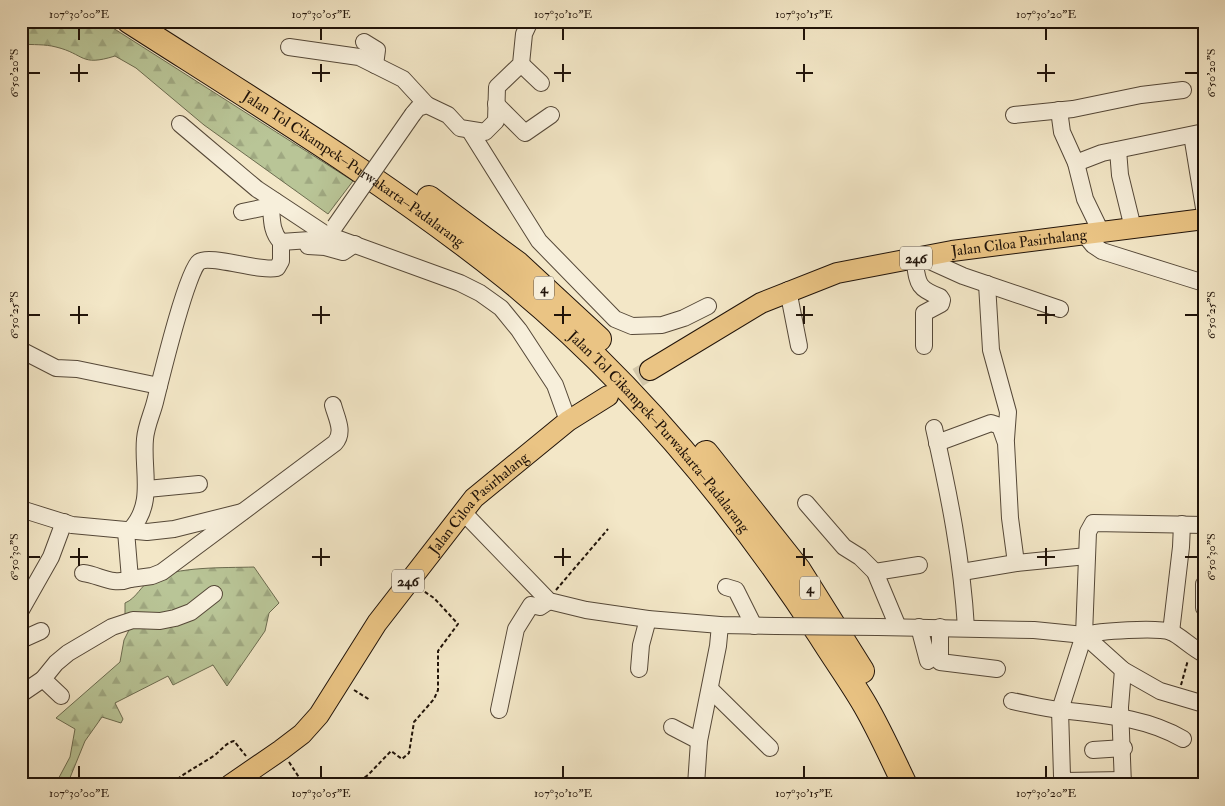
<svg xmlns="http://www.w3.org/2000/svg" width="1225" height="806" viewBox="0 0 1225 806" font-family="'IM FELL Double Pica',serif">
	<defs>
		<pattern id="forest-firs" width="22" height="20" patternUnits="userSpaceOnUse" patternTransform="scale(1.25)"><rect width="22" height="20" fill="#b9c597"/><path d="M5 1l3.5 6h-7zM16 11l3.5 6h-7z" fill="#9fa881"/></pattern>
	</defs>
	<rect width="100%" height="100%" fill="#f3e7c7"/>
	<filter id="stains"><feTurbulence type="fractalNoise" baseFrequency=".004" numOctaves="4"/><feColorMatrix values="0 0 0 0 .2 0 0 0 0 .09 0 0 0 0 .02 0 0 0 .5 -.17"/></filter>
	<radialGradient id="worn" r=".72"><stop offset=".6" stop-color="#630" stop-opacity="0"/><stop offset="1" stop-color="#630" stop-opacity=".3"/></radialGradient>
	<g fill="url(#forest-firs)" stroke="#6c6c50">
		<path d="M21,21H102L353,181L328,214L204,125L136,68L115,56C80,67 85,54 56,47C45,44 33,45 21,44Z"/>
		<path d="M254,567L279,603L269,613L265,631L227,686L213,665L173,685L168,676L115,703L123,719L121,723L102,717L85,741L67,785H55L70,757L75,729L56,718L120,662L124,640L129,630L125,615V603C137,598 141,585 151,580C177,566 224,568 254,567Z"/>
	</g>
	<g fill="none" stroke-linecap="round" stroke-linejoin="round">
		<polyline stroke="#d3c7aa" stroke-width="20" stroke-dasharray="20 10" stroke-linecap="butt" points="612,393 650,370"/>
		<defs>
			<g id="minor">
				<polyline points="364,42 377,50 375,65"/>
				<polyline points="289,47 359,57 403,79 427,105"/>
				<polyline points="521,64 541,83"/>
				<polyline points="496,104 525,133 551,115"/>
				<polyline points="1059,110 1062,132 1076,163 1085,199 1101,232"/>
				<polyline points="413,114 418,108 427,105 448,115 460,128 485,132 496,121 497,87 521,64 524,34 530,21"/>
				<polyline points="1014,115 1073,109 1141,95 1183,90"/>
				<polyline points="180,124 257,189 325,234 460,283 480,293 501,308 519,330 555,385 568,421"/>
				<polyline points="470,131 539,241 615,319 632,326 662,325 684,318 708,306"/>
				<polyline points="1192,135 1204,208"/>
				<polyline points="1118,150 1120,175 1133,228"/>
				<polyline points="1076,163 1102,153 1204,132"/>
				<path d="M275,201L271,206C272,219 271,232 281,242L310,240L325,234"/>
				<polyline points="242,212 271,206"/>
				<polyline points="1084,234 1093,245 1102,251 1204,283"/>
				<polyline points="308,246 325,247 343,252 355,244"/>
				<polyline points="921,257 963,276 1060,309"/>
				<path d="M914,258C918,283 916,288 940,297L942,300L941,304L924,313V346"/>
				<polyline points="987,284 991,350 1008,412 1006,439"/>
				<polyline points="788,290 799,346"/>
				<polyline points="21,350 56,368 77,369 159,386"/>
				<path d="M934,428C949,494 962,559 966,628"/>
				<polyline points="937,443 991,423 1000,426 1006,443 1010,518 1016,563"/>
				<polyline points="147,489 199,484"/>
				<polyline points="806,503 844,547 860,557 875,572 898,627"/>
				<polyline points="21,509 72,525 147,532 174,529 242,512"/>
				<polyline points="462,511 549,601 586,610 648,619 720,625 776,626"/>
				<path d="M131,529C155,503 142,470 145,439C146,426 152,414 155,402C160,382 187,270 199,262C210,254 259,272 277,268L281,261V242"/>
				<path d="M126,531L130,579L152,576L162,572L335,443C345,432 336,417 333,405"/>
				<polyline points="875,572 919,565"/>
				<polyline points="962,572 1016,563 1087,556"/>
				<path d="M83,573C100,575 112,586 130,579"/>
				<polyline points="1204,584 1204,608"/>
				<polyline points="726,587 736,590 754,626"/>
				<polyline points="21,610 51,557 64,522"/>
				<polyline points="878,627 1034,630 1084,635 1123,670 1160,691 1204,704"/>
				<polyline points="919,627 928,661"/>
				<polyline points="940,627 940,662 997,669"/>
				<polyline points="1171,632 1181,547 1182,524"/>
				<path d="M1084,635C1099,631 1157,627 1171,632C1179,635 1192,648 1204,654"/>
				<polyline points="21,640 41,631"/>
				<polyline points="639,669 641,645 648,619"/>
				<polyline points="1123,670 1120,707 1123,785"/>
				<polyline points="43,679 61,696"/>
				<polyline points="710,689 770,748"/>
				<polyline points="21,694 43,679 56,663 68,653 112,627 133,620 160,621 175,618 191,612 214,594"/>
				<path d="M1012,701C1028,704 1045,709 1061,710C1104,715 1145,717 1183,739"/>
				<polyline points="499,710 516,629 531,605 540,607 549,601"/>
				<polyline points="672,727 699,741"/>
				<polyline points="1093,750 1124,748"/>
				<polyline points="1123,780 1065,781 1062,776 1060,710 1084,635 1088,532 1093,523 1204,525"/>
				<polyline points="696,785 699,741 718,646 720,625"/>
			</g>
			<g id="major">
				<path id="s1" d="M650,370L761,303L837,273L952,251L1204,219"/>
				<path id="s2" d="M230,785L281,750L302,734L319,715L377,623L474,498L568,421L608,396"/>
			</g>
			<g id="highway">
				<path id="s3" d="M129,21C257,103 387,182 506,277C630,378 733,502 820,635C835,659 851,681 865,705C880,731 892,758 905,785"/>
				<polyline points="429,198 518,264 599,339"/>
				<polyline points="706,453 798,569 862,671"/>
			</g>
		</defs>
		<use href="#minor" stroke="#554838" stroke-width="18"/>
		<use href="#major" stroke="#201309" stroke-width="22"/>
		<use href="#highway" stroke="#201309" stroke-width="26"/>
		<g stroke="#201309" stroke-width="2" stroke-dasharray="4 2.5" stroke-linecap="butt">
			<polyline points="556,590 608,529"/>
			<polyline points="1181,685 1188,660"/>
			<polyline points="354,690 370,700"/>
			<polyline points="289,762 304,785"/>
			<path d="M172,783C186,772 200,765 215,755C221,750 226,743 234,741L246,756"/>
			<polyline points="354,785 368,775 391,751 402,759 409,753 414,722 434,699 438,690 438,651 458,624 434,598 422,590"/>
		</g>
		<use href="#minor" stroke="#f7efdb" stroke-width="16"/>
		<use href="#major" stroke="#eac484" stroke-width="20"/>
		<use href="#highway" stroke="#eac484" stroke-width="24"/>
		<defs>
			<g id="minor-bridge">
				<polyline points="335,226 413,114"/>
				<polyline points="776,626 878,627"/>
			</g>
		</defs>
		<use href="#minor-bridge" stroke="#554838" stroke-width="18" stroke-linecap="butt"/>
		<use href="#minor-bridge" stroke="#f7efdb" stroke-width="16"/>
	</g>
	<path fill="none" stroke="#201309" stroke-width="2" d="M79,28V40M321,28V40M563,28V40M804,28V40M1046,28V40M79,64V82M321,64V82M563,64V82M804,64V82M1046,64V82M28,73H40M70,73H88M312,73H330M554,73H571M796,73H813M1037,73H1055M1185,73H1198M79,306V324M321,306V324M563,306V324M804,306V324M1046,306V324M28,315H40M70,315H88M312,315H330M554,315H571M796,315H813M1037,315H1055M1185,315H1198M79,548V566M321,548V566M563,548V566M804,548V566M1046,548V566M28,557H40M70,557H88M312,557H330M554,557H571M796,557H813M1037,557H1055M1185,557H1198M79,766V778M321,766V778M563,766V778M804,766V778M1046,766V778"/>
	<g text-anchor="middle" stroke-width="4.5" stroke-linejoin="round" paint-order="stroke">
		<g fill="#f7efdb" stroke="#605548" stroke-width="1">
			<rect x="900" y="246.5" width="32" height="23" rx="4"/>
			<rect x="534" y="276.5" width="20" height="23" rx="4"/>
			<rect x="392" y="569.5" width="32" height="23" rx="4"/>
			<rect x="800" y="576.5" width="20" height="23" rx="4"/>
		</g>
		<g font-size="14" font-weight="bold" fill="#201309">
			<text x="916" y="263">246</text>
			<text x="544" y="293">4</text>
			<text x="408" y="586">246</text>
			<text x="810" y="593">4</text>
		</g>
		<g font-size="15" fill="#201309" stroke="#f7efdb">
			<text dy="5" stroke="none"><textPath href="#s3" startOffset="269">Jalan Tol Cikampek–Purwakarta–Padalarang</textPath></text>
			<text dy="5" stroke="none"><textPath href="#s1" startOffset="396">Jalan Ciloa Pasirhalang</textPath></text>
			<text dy="5" stroke="none"><textPath href="#s3" startOffset="674">Jalan Tol Cikampek–Purwakarta–Padalarang</textPath></text>
			<text dy="5" stroke="none"><textPath href="#s2" startOffset="380">Jalan Ciloa Pasirhalang</textPath></text>
		</g>
	</g>
	<rect width="1225" height="806" fill="none" stroke="#f3e7c7" stroke-width="55"/>
	<rect x="28" y="28" width="1170" height="750" fill="none" stroke="#201309" stroke-width="2"/>
	<g font-size="12" text-anchor="middle" fill="#201309">
		<text x="79" y="18">107°30'00"E</text>
		<text x="321" y="18">107°30'05"E</text>
		<text x="563" y="18">107°30'10"E</text>
		<text x="804" y="18">107°30'15"E</text>
		<text x="1046" y="18">107°30'20"E</text>
		<text transform="translate(14 73) rotate(-90)" y="4">6°50'20"S</text>
		<text transform="translate(1211 73) rotate(-90)" y="4">6°50'20"S</text>
		<text transform="translate(14 315) rotate(-90)" y="4">6°50'25"S</text>
		<text transform="translate(1211 315) rotate(-90)" y="4">6°50'25"S</text>
		<text transform="translate(14 557) rotate(-90)" y="4">6°50'30"S</text>
		<text transform="translate(1211 557) rotate(-90)" y="4">6°50'30"S</text>
		<text x="79" y="797">107°30'00"E</text>
		<text x="321" y="797">107°30'05"E</text>
		<text x="563" y="797">107°30'10"E</text>
		<text x="804" y="797">107°30'15"E</text>
		<text x="1046" y="797">107°30'20"E</text>
	</g>
	<rect width="100%" height="100%" filter="url(#stains)"/>
	<rect width="100%" height="100%" fill="url(#worn)"/>
</svg>
